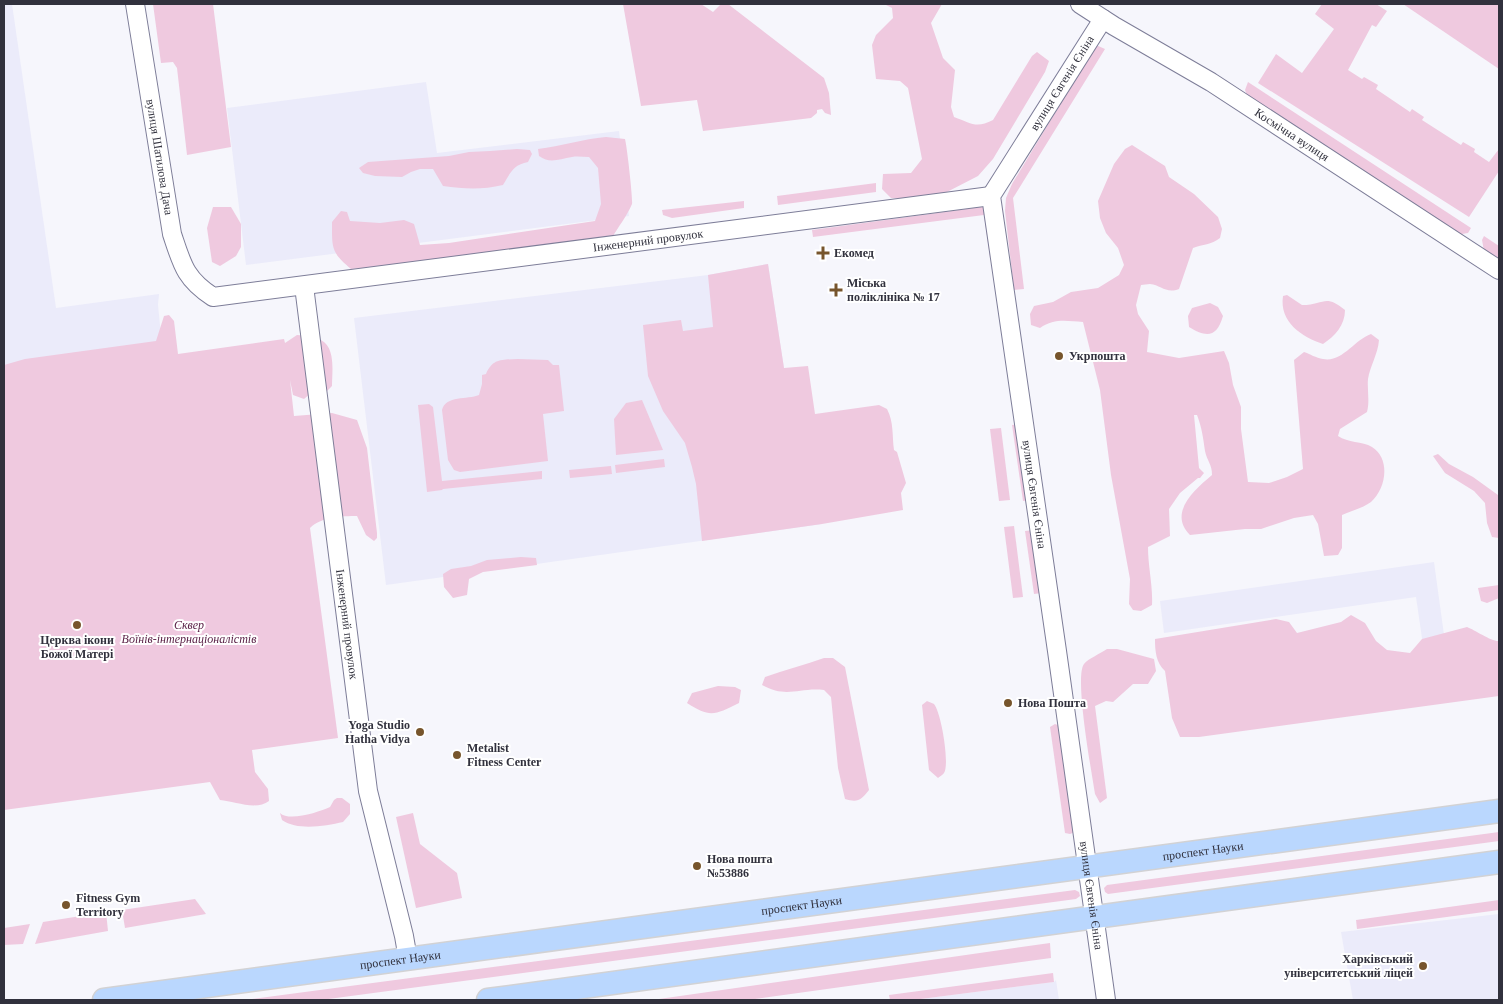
<svg xmlns="http://www.w3.org/2000/svg" width="1503" height="1004" viewBox="0 0 1503 1004" font-family="Georgia,serif">
	<rect width="100%" height="100%" fill="#f6f6fc"/>
	<g fill="#ebebfa">
		<polygon points="4,4 12,4 56,308 159,294 158,305 162,345 4,365"/>
		<polygon points="426,82 437,153 619,131 629,216 246,265 227,108"/>
		<polygon points="768,264 787,388 822,524 386,585 354,318 708,275"/>
		<polygon points="1434,562 1445,642 1423,645 1416,597 1164,633 1160,601"/>
		<polygon points="1499,914 1499,1000 1353,1000 1341,932"/>
		<polygon points="1056,980 1059,1000 913,1000 1054,982"/>
	</g>
	<g fill="#efc9df">
		<polygon points="153,4 213,4 231,147 187,155 177,68 173,62 161,63"/>
		<polygon points="623,4 701,4 713,12 721,4 728,4 824,78 829,93 831,115 825,113 822,109 817,110 817,113 811,118 703,131 697,100 641,106"/>
		<path d="M884,4H942L931,23L943,58L955,70L951,107L954,117C971,123 976,129 993,120L1032,56L1037,52L1049,61L1045,72L993,159L978,176L945,193L909,199L891,198L882,189L883,174L911,173L922,159L908,88L900,81L876,79L872,45L876,35L893,18L892,8Z"/>
		<polygon points="1322,4 1376,4 1387,11 1376,27 1372,25 1348,70 1362,79 1364,77 1378,85 1376,89 1410,112 1412,109 1424,117 1422,120 1461,145 1463,142 1475,149 1474,152 1489,162 1499,149 1499,171 1469,217 1258,83 1276,54 1302,73 1334,29 1315,14"/>
		<polygon points="1403,4 1499,4 1499,69"/>
		<polygon points="1096,45 1105,49 1013,198 1024,289 1014,290 1005,211 1006,198 1012,184"/>
		<polygon points="1248,82 1471,228 1468,233 1456,235 1248,98 1245,90"/>
		<path d="M606,137L625,139C627,146 633,200 632,204C627,216 618,227 612,238L445,261L351,269C331,252 332,249 332,222L341,211L347,212L350,221L380,223L404,220L414,224L420,245L449,243L595,221L601,204L598,168L589,157C583,157 577,156 572,157C559,159 550,164 539,156L538,149C561,146 583,139 606,137Z"/>
		<path d="M1132,145L1165,166L1169,177L1194,194L1218,217L1222,229L1220,238C1211,245 1203,244 1193,248L1179,289C1166,294 1161,285 1150,284C1147,284 1144,285 1141,285L1136,305L1138,314L1149,331L1147,352L1179,358L1224,351L1229,363L1233,385L1241,407V429L1248,482L1269,483L1287,477L1303,469L1294,360L1304,352C1310,354 1316,358 1323,359C1342,363 1354,340 1371,334L1379,340C1378,354 1370,366 1368,379C1367,390 1370,401 1367,412L1340,429L1338,436C1348,443 1362,441 1372,447C1391,459 1386,489 1371,502C1363,508 1351,511 1342,515V548L1338,555L1324,556L1318,524L1313,515L1294,518L1261,529H1245L1190,535C1168,513 1194,490 1212,475C1212,464 1207,461 1205,451C1203,437 1202,428 1197,415H1194L1199,468L1204,473L1200,478H1198L1180,493L1169,509L1170,536L1148,547C1148,567 1153,585 1152,605L1141,611L1133,610L1129,604L1130,579L1111,475L1100,390L1083,322C1067,321 1054,318 1040,328L1031,325L1030,314L1034,306L1053,302L1071,292L1098,288L1119,275L1124,265L1118,248L1106,233L1100,218L1098,201L1114,164L1125,149Z"/>
		<path d="M517,149L530,150L532,154L528,162C513,165 511,172 503,185C482,190 464,189 443,186L433,169H420L411,172L402,177L375,176L363,173L359,168L368,162L449,156L469,152L490,151Z"/>
		<polygon points="876,183 876,192 778,205 777,196"/>
		<polygon points="744,201 744,208 672,218 663,215 662,210"/>
		<polygon points="988,206 996,257 990,257 984,215 813,237 812,230"/>
		<polygon points="213,207 231,207 241,224 241,247 236,256 220,266 212,262 207,228"/>
		<polygon points="1484,236 1499,246 1499,261 1484,251 1482,240"/>
		<path d="M768,264L784,368L808,366L815,414L879,405L887,409C894,422 892,436 894,450L897,452L906,483L901,493L903,510L822,524L702,541L696,484L692,467L685,443L663,411L648,376L643,325L681,320L683,331L713,327L708,275Z"/>
		<path d="M1287,295L1302,305C1324,305 1325,293 1345,310C1345,325 1335,336 1323,344C1302,337 1279,322 1283,296Z"/>
		<path d="M1210,303L1218,307L1223,316C1217,337 1207,338 1189,327L1188,316L1192,308Z"/>
		<path d="M169,315L174,321L178,354L284,339L285,343L297,335C305,336 315,336 321,340C336,348 332,372 332,386L325,393H311L304,399L293,395L290,380L294,416L332,413L357,420L367,448L377,533V538L374,541L366,535L357,516C342,516 321,517 310,528L338,738L252,750L255,772L268,789L269,801C256,811 234,801 220,800L210,782L4,810V365L25,359L156,341L164,316Z"/>
		<path d="M518,359L548,360L553,365H559L564,411L543,414L548,461L460,472L454,470L448,460L442,410C446,395 467,400 479,395L482,384V375L486,374C493,358 502,360 518,359Z"/>
		<polygon points="642,400 663,450 616,455 614,419 626,403"/>
		<polygon points="429,404 433,407 442,481 542,471 542,479 443,489 442,490 427,492 418,405"/>
		<polygon points="1019,424 1031,500 1023,501 1012,425"/>
		<polygon points="1001,428 1010,500 999,501 990,429"/>
		<polygon points="1438,454 1449,464 1473,477 1498,495 1499,493 1499,538 1492,537 1487,523 1485,503 1474,491 1445,473 1433,456"/>
		<polygon points="664,459 665,467 616,473 615,465"/>
		<polygon points="611,466 612,474 570,478 569,470"/>
		<polygon points="1014,526 1023,597 1013,598 1004,527"/>
		<polygon points="1034,530 1042,593 1034,594 1025,531"/>
		<polygon points="521,557 536,558 537,565 483,572 469,579 467,595 453,598 444,587 443,574 451,569 471,566 487,560"/>
		<polygon points="1499,585 1499,598 1487,603 1481,601 1478,588"/>
		<path d="M1351,615L1365,623L1376,641L1387,650L1410,653L1422,639L1467,627C1475,630 1492,642 1499,641V696L1199,737H1180L1172,718L1165,671C1156,663 1155,651 1155,639L1276,619L1289,622L1297,633L1341,622Z"/>
		<path d="M1107,649H1117L1154,659L1156,671L1148,684H1133L1113,702L1106,701L1095,706L1107,798L1100,803L1095,794C1092,774 1074,677 1084,664C1089,658 1100,654 1107,649Z"/>
		<path d="M824,658H833L845,667L869,790C861,800 858,803 845,799L838,768L831,697L824,690C799,687 787,699 762,685L765,677C785,670 804,665 824,658Z"/>
		<path d="M718,686L735,687L741,690L739,703C715,715 710,718 687,703L692,693Z"/>
		<path d="M927,701C927,701 934,704 934,704C941,712 950,764 944,773C943,775 940,776 938,778L929,770L922,705Z"/>
		<polygon points="1055,724 1060,726 1075,832 1070,834 1065,833 1050,727"/>
		<path d="M337,798H342L350,804V814L343,822C325,826 298,831 282,820L280,813C289,822 319,812 330,807L334,800Z"/>
		<polygon points="413,813 420,844 457,873 462,898 416,908 396,817"/>
		<polygon points="1499,832 1499,841 1108,894 1105,892 1104,888 1107,885"/>
		<polygon points="1075,890 1079,892 1080,896 1076,899 321,1000 244,1000"/>
		<polygon points="195,899 206,914 125,928 122,910"/>
		<polygon points="1499,900 1499,910 1357,929 1356,920"/>
		<polygon points="106,912 108,931 35,944 43,922"/>
		<polygon points="30,924 23,944 4,945 4,928"/>
		<polygon points="1050,943 1051,958 748,1000 652,1000"/>
		<polygon points="1053,973 1054,982 913,1000 890,1000 889,995"/>
	</g>
	<g fill="none" stroke-linecap="round" stroke-linejoin="round">
		<defs>
			<g id="minor">
				<path id="s1" d="M135,4L172,234C182,264 185,279 213,297L991,196"/>
				<path id="s2" d="M1080,4L1114,26L1211,82L1499,270"/>
				<path id="s3" d="M1103,19L991,196L1057,651L1106,1000"/>
				<path id="s4" d="M304,286L368,791L404,936L408,959"/>
			</g>
			<g id="major">
				<path id="s5" d="M104,1000L1499,811"/>
				<polyline points="488,1000 1499,862"/>
			</g>
		</defs>
		<use href="#minor" stroke="#7d7d98" stroke-width="20"/>
		<use href="#major" stroke="#d2d2d4" stroke-width="25"/>
		<use href="#minor" stroke="#fff" stroke-width="18"/>
		<use href="#major" stroke="#bad7fe" stroke-width="22"/>
	</g>
	<g fill="#77552c" stroke="#fff" stroke-width="2">
		<path d="M820.5 245.5h5v5h5v5h-5v5h-5v-5h-5v-5h5z"/>
		<path d="M833.5 282.5h5v5h5v5h-5v5h-5v-5h-5v-5h5z"/>
		<circle cx="1059" cy="356" r="5"/>
		<circle cx="77" cy="625" r="5"/>
		<circle cx="1008" cy="703" r="5"/>
		<circle cx="420" cy="732" r="5"/>
		<circle cx="457" cy="755" r="5"/>
		<circle cx="697" cy="866" r="5"/>
		<circle cx="66" cy="905" r="5"/>
		<circle cx="1423" cy="966" r="5"/>
	</g>
	<g text-anchor="middle" stroke-width="4" stroke-linejoin="round" paint-order="stroke">
		<g font-size="12" fill="#31313d" stroke="#fff">
			<text transform="translate(1062 83) rotate(-58)" y="4">вулиця Євгенія Єніна</text>
			<text dy="4" stroke="none"><textPath href="#s2" startOffset="249">Космічна вулиця</textPath></text>
			<text dy="4" stroke="none"><textPath href="#s1" startOffset="155">вулиця Шатилова Дача</textPath></text>
			<text dy="4" stroke="none"><textPath href="#s1" startOffset="749">Інженерний провулок</textPath></text>
			<text dy="4" stroke="none"><textPath href="#s3" startOffset="511">вулиця Євгенія Єніна</textPath></text>
			<text dy="4" stroke="none"><textPath href="#s4" startOffset="341">Інженерний провулок</textPath></text>
			<text dy="4" stroke="none"><textPath href="#s5" startOffset="1109">проспект Науки</textPath></text>
			<text dy="4" stroke="none"><textPath href="#s3" startOffset="916">вулиця Євгенія Єніна</textPath></text>
			<text dy="4" stroke="none"><textPath href="#s5" startOffset="704">проспект Науки</textPath></text>
			<text dy="4" stroke="none"><textPath href="#s5" startOffset="299">проспект Науки</textPath></text>
		</g>
		<g font-size="12" font-weight="bold" fill="#31313d" stroke="#fff" text-anchor="start">
			<text x="834" y="257">Екомед</text>
			<text x="847" y="287">Міська<tspan x="847" dy="14">поліклініка № 17</tspan></text>
			<text x="1069" y="360">Укрпошта</text>
			<text x="77" y="644" text-anchor="middle">Церква ікони<tspan x="77" dy="14">Божої Матері</tspan></text>
			<text x="1018" y="707">Нова Пошта</text>
			<text x="410" y="729" text-anchor="end">Yoga Studio<tspan x="410" dy="14">Hatha Vidya</tspan></text>
			<text x="467" y="752">Metalist<tspan x="467" dy="14">Fitness Center</tspan></text>
			<text x="707" y="863">Нова пошта<tspan x="707" dy="14">№53886</tspan></text>
			<text x="76" y="902">Fitness Gym<tspan x="76" dy="14">Territory</tspan></text>
			<text x="1413" y="963" text-anchor="end">Харківський<tspan x="1413" dy="14">університетський ліцей</tspan></text>
		</g>
		<g font-size="12" font-style="italic" fill="#571d43" stroke="#fff">
			<text x="189" y="629">Сквер<tspan x="189" dy="14">Воїнів-інтернаціоналістів</tspan></text>
		</g>
	</g>
	<rect width="1503" height="1004" fill="none" stroke="#31313d" stroke-width="10"/>
</svg>
